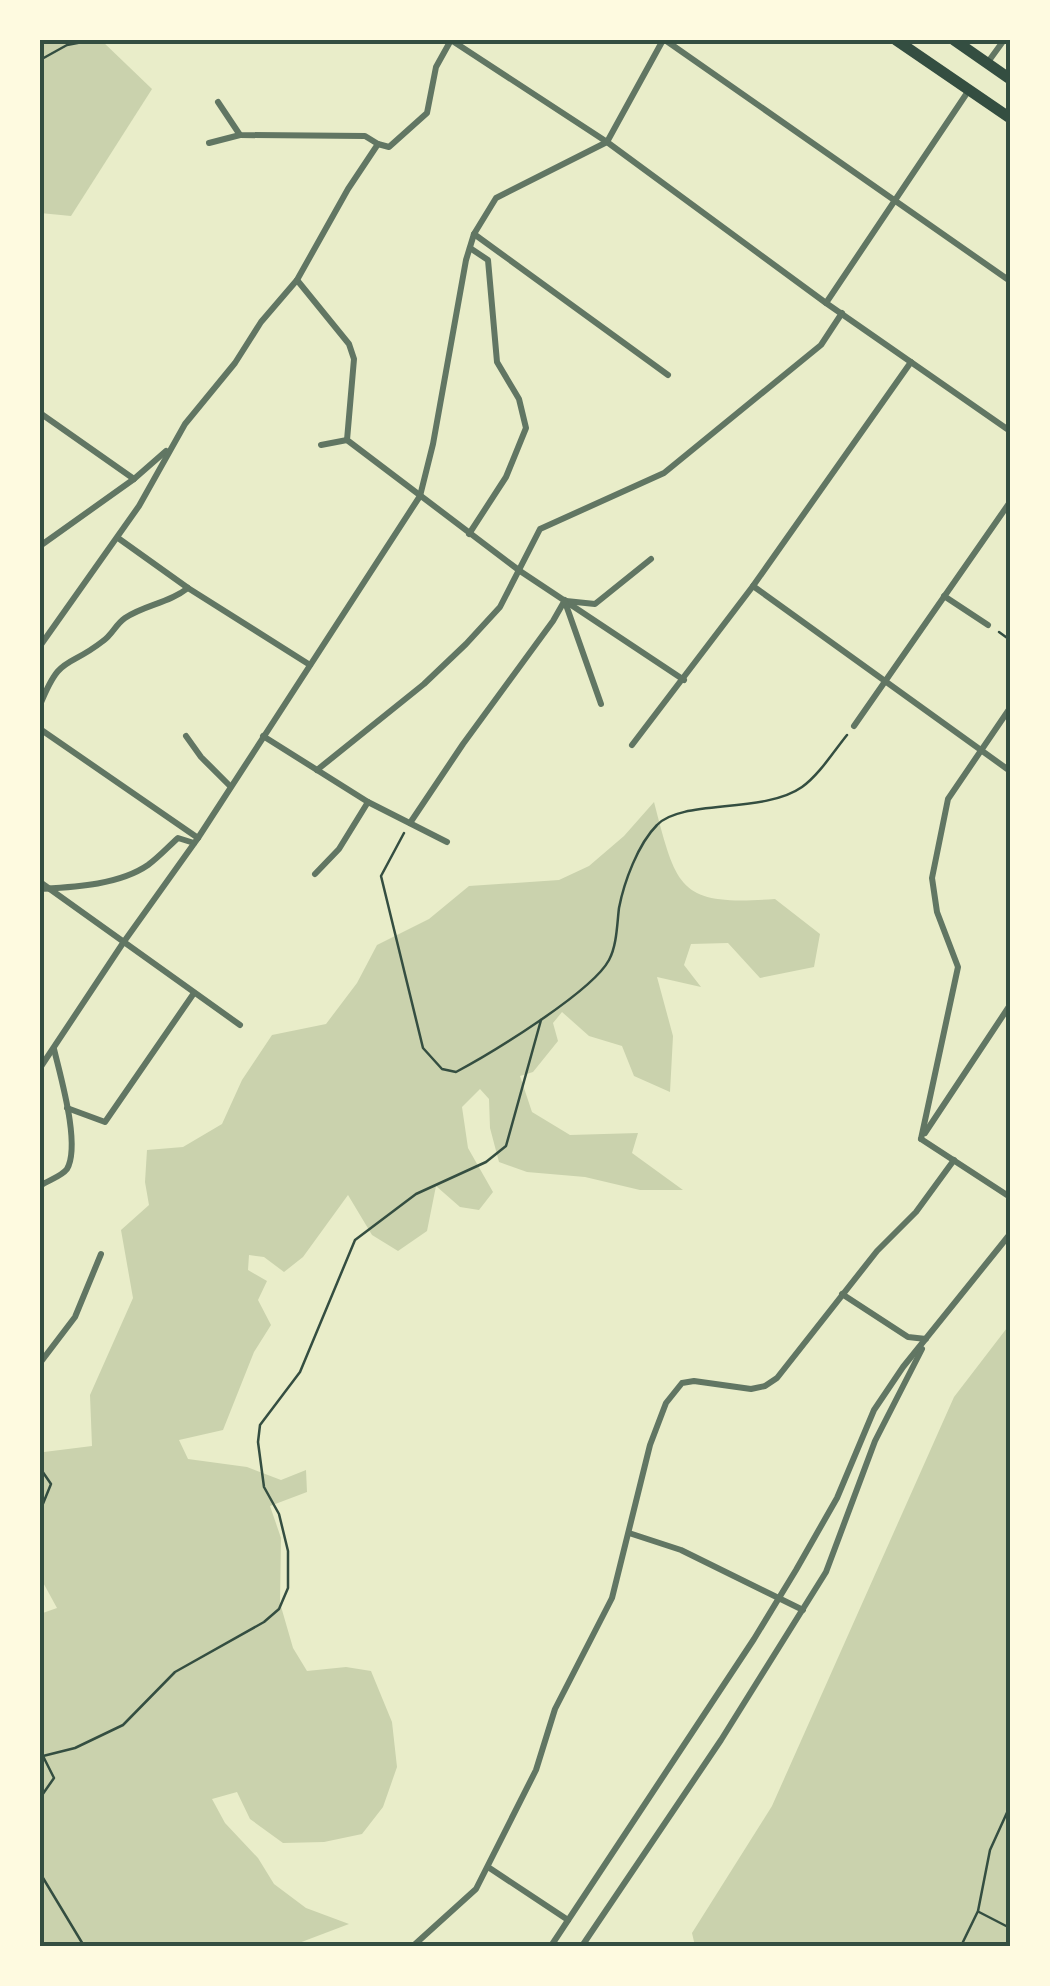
<svg xmlns="http://www.w3.org/2000/svg" width="1050" height="1986" viewBox="0 0 1050 1986" font-family="Jost,sans-serif">
	<rect width="100%" height="100%" fill="#e9edc9"/>
	<g fill="#cad2ad">
		<polygon points="40,40 101,40 152,89 71,216 40,213"/>
		<path d="M654,802C677,890 679,906 775,899L820,934L814,967L760,978L728,943L691,944L684,965L701,987L657,977L673,1036L670,1092L634,1076L622,1046L589,1036L562,1012L553,1023L558,1041L533,1072L520,1076L532,1112L570,1135L638,1133L632,1153L683,1190H640L585,1177L527,1172L499,1162L490,1128L489,1099L480,1089L462,1107L468,1148L493,1192L479,1210L460,1207L436,1186L427,1231L398,1251L372,1235L348,1195L303,1257L284,1272L264,1257L249,1255L248,1270L267,1281L258,1300L271,1325L254,1352L223,1430L179,1440L188,1459L247,1467L281,1480L306,1470L307,1492L270,1506L281,1538L280,1603L293,1648L307,1671L346,1667L371,1671L392,1722L397,1767L383,1807L362,1834L324,1842L283,1843L250,1819L237,1792L212,1799L225,1823L258,1858L274,1884L306,1908L349,1924L291,1946H40V1614L57,1608L40,1577V1455L44,1452L92,1446L90,1395L133,1298L121,1230L149,1205L145,1182L147,1150L183,1147L222,1124L242,1080L272,1035L326,1024L357,983L377,945L429,919L469,886L559,880L589,866L624,836Z"/>
		<polygon points="1010,1324 1010,1946 695,1946 692,1933 772,1806 954,1397"/>
	</g>
	<g fill="none" stroke-linecap="round" stroke-linejoin="round">
		<g stroke="#344e41" stroke-width="2.5">
			<polyline points="40,60 67,45 93,40"/>
			<polyline points="999,632 1010,640"/>
			<path d="M404,833L381,876L423,1048L442,1069L456,1072C490,1054 592,992 609,960C617,945 617,924 619,908C624,882 638,844 657,825C681,799 764,814 802,787C819,775 834,751 847,735"/>
			<polyline points="40,1468 51,1484 40,1511"/>
			<polyline points="40,1798 54,1778 43,1756 75,1748 123,1725 175,1672 264,1622 279,1609 288,1588 288,1551 279,1514 264,1487 258,1442 260,1425 300,1372 355,1240 416,1194 486,1162 506,1146 541,1020"/>
			<polyline points="40,1873 84,1946"/>
			<polyline points="979,1912 1010,1928"/>
			<polyline points="961,1946 978,1911 990,1850 1010,1806"/>
		</g>
		<g stroke="#617663" stroke-width="6">
			<polyline points="451,40 607,142 826,303 1010,431"/>
			<polyline points="665,40 1010,281"/>
			<polyline points="988,62 1004,40"/>
			<polyline points="218,102 240,135 365,136 378,144"/>
			<polyline points="209,143 240,135"/>
			<polyline points="474,234 668,375"/>
			<polyline points="297,280 349,344 354,359 347,440 520,571 684,680"/>
			<polyline points="826,303 969,90"/>
			<polyline points="40,413 134,479"/>
			<polyline points="321,445 347,440"/>
			<polyline points="469,534 506,477 526,428 519,399 497,362 488,260 470,248"/>
			<polyline points="118,538 188,588 310,665"/>
			<polyline points="40,546 134,479 166,451"/>
			<polyline points="753,586 1010,771"/>
			<polyline points="944,596 988,625"/>
			<polyline points="566,601 595,604 651,559"/>
			<polyline points="565,602 601,704"/>
			<polyline points="40,646 139,506 185,424 235,363 261,322 297,280 348,189 378,144 389,147 427,113 436,67 451,40"/>
			<path d="M40,705C61,653 66,670 103,641C112,635 116,624 125,618C144,605 169,603 188,588"/>
			<polyline points="854,726 1010,502"/>
			<polyline points="40,729 198,838"/>
			<polyline points="186,736 201,757 230,786"/>
			<polyline points="263,736 368,802 447,842"/>
			<polyline points="632,745 753,586 911,362"/>
			<polyline points="317,770 424,684 466,644 500,607 540,529 664,473 821,345 842,313"/>
			<polyline points="410,823 463,744 553,621 565,600"/>
			<polyline points="315,874 339,849 368,802"/>
			<polyline points="40,882 240,1025"/>
			<path d="M40,889C74,887 119,885 148,865C159,857 169,846 178,838L194,843"/>
			<polyline points="40,1068 123,943 198,838 420,496 433,444 466,260 474,234 496,198 607,142 663,40"/>
			<polyline points="67,1108 105,1122 194,993"/>
			<polyline points="925,1133 1010,1005"/>
			<polyline points="921,1139 958,967 937,912 932,878 948,799 1010,708"/>
			<polyline points="921,1139 1010,1197"/>
			<path d="M40,1186C48,1180 61,1177 67,1169C81,1145 60,1075 54,1049"/>
			<polyline points="842,1294 908,1337 926,1339"/>
			<polyline points="40,1363 75,1317 101,1254"/>
			<polyline points="629,1533 681,1550 803,1610"/>
			<polyline points="488,1867 568,1920"/>
			<polyline points="413,1946 476,1889 536,1770 555,1709 612,1598 650,1445 666,1403 682,1383 694,1381 751,1389 765,1386 777,1378 877,1251 916,1212 954,1160"/>
			<polyline points="551,1946 754,1639 796,1570 837,1498 874,1410 903,1367 1010,1234"/>
			<polyline points="582,1946 721,1740 826,1572 875,1441 922,1349"/>
		</g>
		<g stroke="#344e41" stroke-width="11">
			<polyline points="896,40 1010,118"/>
			<polyline points="954,40 1010,79"/>
		</g>
	</g>
	<rect width="1050" height="1986" fill="none" stroke="#fefae0" stroke-width="85"/>
	<rect x="42" y="42" width="966" height="1902" fill="none" stroke="#344e41" stroke-width="4"/>
</svg>
